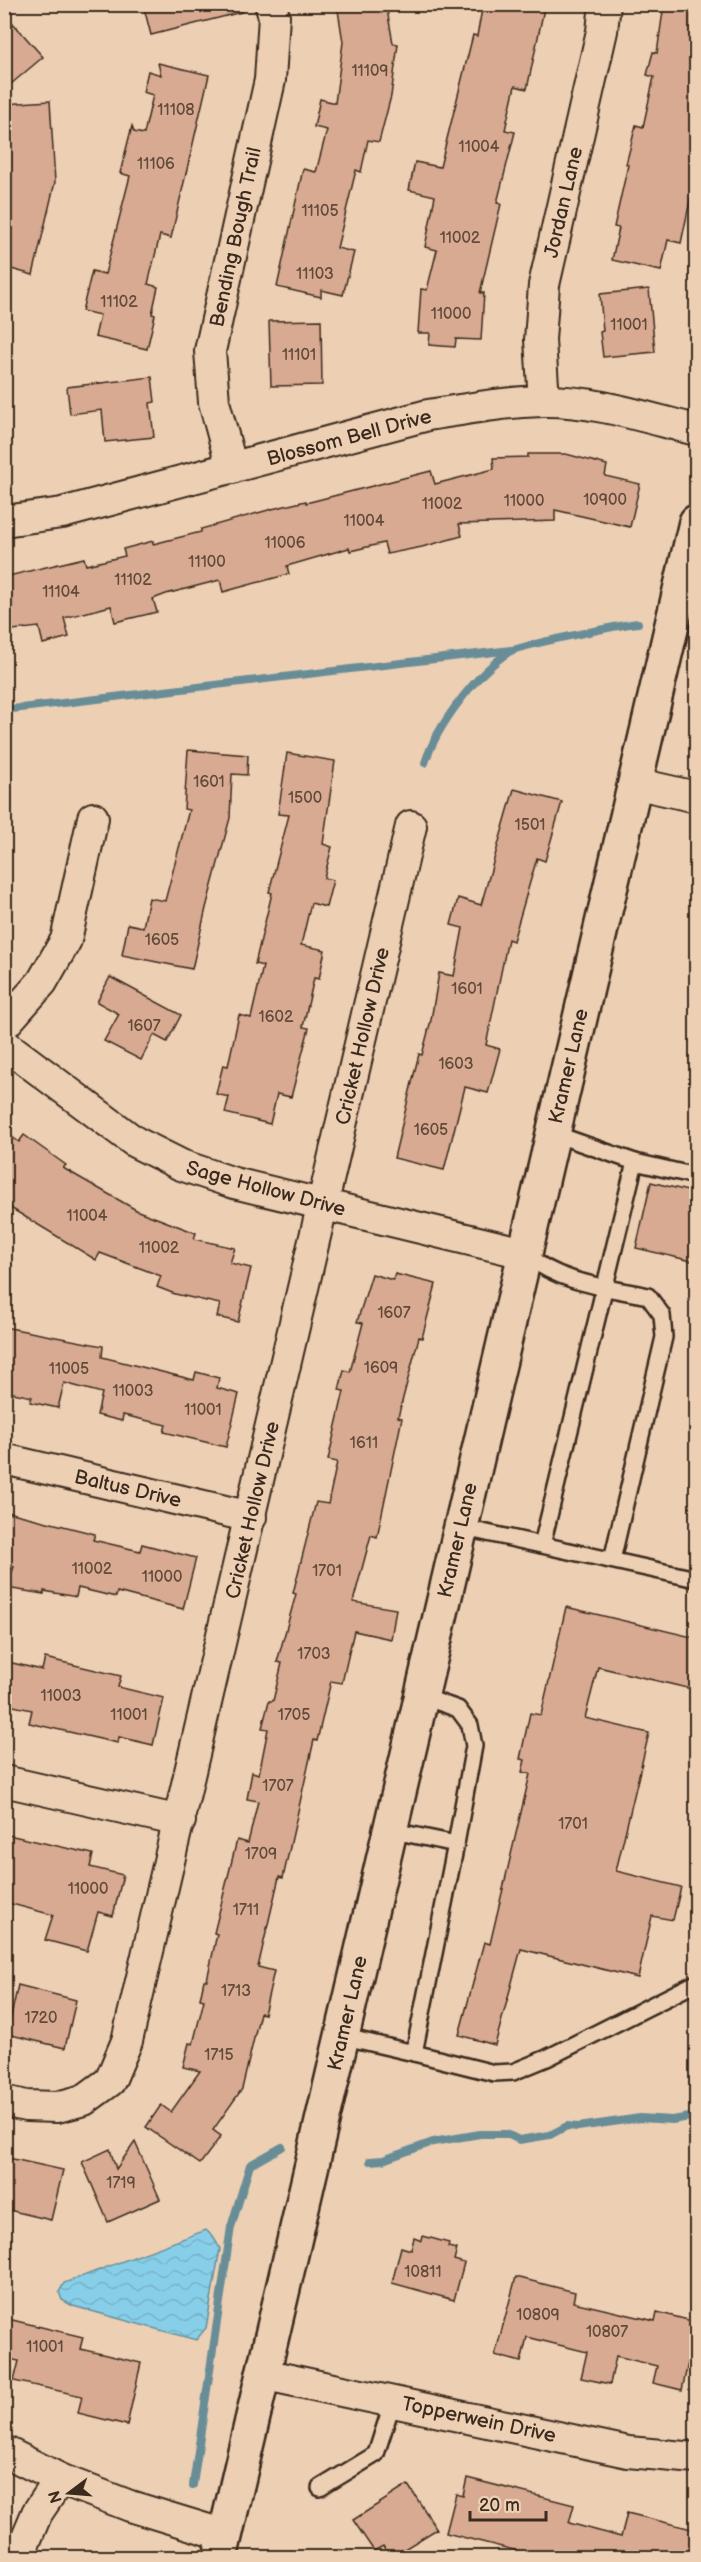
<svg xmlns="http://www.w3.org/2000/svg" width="701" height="2562" viewBox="0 0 701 2562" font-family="'Balsamiq Sans',sans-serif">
	<defs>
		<pattern id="water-waves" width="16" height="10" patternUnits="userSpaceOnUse" patternTransform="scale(1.5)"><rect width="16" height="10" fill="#87cfe8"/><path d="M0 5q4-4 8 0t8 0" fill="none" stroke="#75b2c7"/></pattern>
	</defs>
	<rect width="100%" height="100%" fill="#edd0b4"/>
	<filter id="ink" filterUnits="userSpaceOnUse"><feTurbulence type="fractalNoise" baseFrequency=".0167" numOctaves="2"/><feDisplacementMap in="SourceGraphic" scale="12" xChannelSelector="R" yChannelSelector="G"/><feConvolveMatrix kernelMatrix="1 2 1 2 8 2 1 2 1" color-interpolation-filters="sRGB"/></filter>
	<g filter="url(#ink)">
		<polygon fill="url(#water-waves)" stroke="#698d97" stroke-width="1.5" points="206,2230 214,2238 220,2249 206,2328 196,2340 73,2306 62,2300 59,2292 64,2283"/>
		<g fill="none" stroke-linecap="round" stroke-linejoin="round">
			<g stroke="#698d97" stroke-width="8">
				<polyline points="4,710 511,650"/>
				<path d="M425,763C437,725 476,674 509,652C517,646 625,624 638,623"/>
				<polyline points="370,2161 383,2160 433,2142 480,2134 507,2134 519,2140 550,2135 567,2126 578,2127 640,2118 672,2120 696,2116"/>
				<polyline points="193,2485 231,2227 250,2165 282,2147"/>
			</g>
		</g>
		<g fill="#d8aa92" stroke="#3b2a1e" stroke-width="1.5">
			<polygon points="143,4 241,4 242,12 151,35"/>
			<polygon points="337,4 386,4 393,43 398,44 391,96 379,142 368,140 361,172 356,170 337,248 354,252 343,295 321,290 321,297 277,287 303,169 316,172 327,130 314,127 320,99 335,103 343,42"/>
			<polygon points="483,4 545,4 527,89 515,86 505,130 515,132 497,203 501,204 480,293 484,293 481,340 456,339 455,347 429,345 430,333 418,333 421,289 427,290 437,250 425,247 435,196 409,190 415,162 440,167 473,35 477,36"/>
			<polygon points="664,4 696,4 696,188 693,187 681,243 668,240 661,271 612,260 619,228 614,227 628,165 626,164 636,125 643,127 654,77 647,75 653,52 657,53"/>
			<polygon points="4,13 43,57 4,90"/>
			<polygon points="158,63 209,75 171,238 160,235 148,284 158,287 152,314 155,315 147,349 95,337 100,315 82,311 92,271 105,274 130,176 120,173 132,126 134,132 144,134 153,95 143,92 148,71 161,75"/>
			<polygon points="50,101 55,182 33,275 4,267 4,104"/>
			<polygon points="649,289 655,352 603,357 600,332 603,331 600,294"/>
			<polygon points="321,320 322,385 271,386 269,321"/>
			<polygon points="152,377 155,402 150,403 154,437 105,442 102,410 70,414 67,387"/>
			<polygon points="528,454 566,454 607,465 605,476 640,484 630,527 555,510 555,521 459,524 462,536 422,547 387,554 384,543 350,551 349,548 287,566 289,574 223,592 220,580 166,594 153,599 157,612 115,622 111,606 64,618 69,637 43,644 39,627 4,631 4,577 84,558 86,565 125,556 123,549 153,541 153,544 201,532 201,529 272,509 306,501 306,503 431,471 435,484 494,469 493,458 528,457"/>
			<polygon points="188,750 248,755 247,775 232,774 230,818 206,908 192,969 122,955 128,924 143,927 149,898 165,901 189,810 184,809"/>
			<polygon points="287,753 335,761 323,844 332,847 324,878 333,880 326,907 311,903 301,945 325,950 319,979 314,978 303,1027 309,1028 291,1097 277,1094 270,1124 225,1113 229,1097 216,1094 223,1065 228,1066 239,1015 251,1018 263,966 255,964 272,893 269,892 289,815 278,814"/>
			<polygon points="514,789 562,802 545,861 537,858 513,941 508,939 486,1045 500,1049 488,1093 465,1087 444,1170 394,1158 415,1070 419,1054 422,1055 431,1020 439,973 454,976 463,928 451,925 458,898 481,905"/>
			<polygon points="110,977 181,1015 167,1042 154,1035 141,1060 104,1041 119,1014 97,1002"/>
			<polygon points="4,1131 19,1142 24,1135 66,1165 63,1168 138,1211 196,1233 194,1239 235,1248 230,1263 251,1268 238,1322 217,1317 220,1304 175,1294 157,1287 161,1276 100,1253 96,1260 4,1204"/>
			<polygon points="651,1182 696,1193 696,1262 636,1248"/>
			<polygon points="372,1274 393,1280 395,1274 436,1284 422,1338 419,1337 398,1417 402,1418 377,1537 371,1535 353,1602 396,1609 391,1639 354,1631 342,1683 331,1681 317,1741 314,1740 283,1878 279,1877 258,1967 274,1971 264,2014 260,2013 242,2089 213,2130 221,2136 200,2164 146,2127 161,2105 171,2112 200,2071 183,2067 189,2043 193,2044 204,2000 200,1999 204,1980 207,1980 217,1934 214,1933 237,1840 248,1843 258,1801 247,1799 252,1772 259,1774 268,1729 262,1728 269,1701 273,1701 282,1663 277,1662 296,1594 293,1593 316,1502 328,1504 337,1462 328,1460 344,1391 339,1390 344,1370 350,1372 363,1323 357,1322"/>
			<polygon points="4,1327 103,1346 102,1357 194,1380 196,1372 219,1378 217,1388 239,1394 226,1447 164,1432 166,1425 123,1415 122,1421 97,1415 102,1393 64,1383 58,1408 30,1402 32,1397 4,1391"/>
			<polygon points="4,1511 95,1534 93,1540 140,1551 142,1544 196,1558 183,1609 117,1592 116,1597 78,1588 76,1597 44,1591 44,1594 6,1588 14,1567 4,1564"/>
			<polygon points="566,1607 696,1638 696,1690 598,1667 585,1718 649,1733 616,1871 681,1887 673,1920 652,1916 638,1978 521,1949 495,2045 459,2035 484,1942 490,1944 530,1774 522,1772 525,1760 520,1759 530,1713 541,1715"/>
			<polygon points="45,1658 121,1676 118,1687 164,1698 153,1745 119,1737 118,1743 29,1723 32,1710 4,1704 4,1661 42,1670"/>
			<polygon points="4,1834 93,1854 90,1867 123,1875 113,1916 98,1912 87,1951 45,1940 53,1915 4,1902"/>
			<polygon points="18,1985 76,2000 65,2048 7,2034"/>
			<polygon points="135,2142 160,2199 108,2222 82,2162 110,2149 116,2169"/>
			<polygon points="4,2157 63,2170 51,2220 4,2209"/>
			<polygon points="423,2236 449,2243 448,2247 457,2249 454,2260 464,2263 454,2300 392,2283 401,2247 411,2250 414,2238 422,2241"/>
			<polygon points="516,2277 575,2292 573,2302 655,2321 657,2312 696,2322 696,2365 688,2363 682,2390 653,2383 657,2366 616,2356 610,2384 581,2378 587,2352 527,2337 521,2362 495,2355"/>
			<polygon points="4,2318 83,2337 80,2349 141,2363 127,2425 78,2413 82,2396 14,2381 19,2361 4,2358"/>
			<polygon points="467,2478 574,2505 569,2523 621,2537 627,2513 696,2530 696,2558 516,2558 518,2551 446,2533 456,2494 463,2496"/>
			<polygon points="408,2485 437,2529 398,2553 396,2550 389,2555 383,2546 374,2551 353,2520"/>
		</g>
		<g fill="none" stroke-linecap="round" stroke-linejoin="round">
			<defs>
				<g id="lane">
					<polyline points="635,1162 696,1176"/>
					<path d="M524,1253C558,1283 604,1287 648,1296L662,1315L664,1337L612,1560"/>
					<polyline points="460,1527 696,1579"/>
					<polyline points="542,1545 635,1162 552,1133"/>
					<polyline points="421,1696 458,1709 470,1725 474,1746 456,1844"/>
					<polyline points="389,1830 456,1844 414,2053 494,2073 513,2072 547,2058 696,1983"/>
					<polyline points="341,2036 414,2053"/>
					<polyline points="320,2488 376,2454 393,2401"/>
				</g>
				<g id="street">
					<polyline points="544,401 540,340 544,285 602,31 605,4"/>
					<polyline points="232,468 214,402 210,351 270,80 274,16 270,4"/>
					<path d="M4,521L62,513L428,415C466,409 504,402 543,401C594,400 647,418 696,430"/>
					<polyline points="634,783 696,797"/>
					<polyline points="4,1025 42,982 66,940 93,818"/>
					<polyline points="4,1044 135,1142 181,1165 234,1183 524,1253"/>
					<polyline points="4,1459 251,1517"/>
					<polyline points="4,1781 180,1821"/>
					<polyline points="4,2101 26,2106 57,2107 84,2100 110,2081 127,2041 411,826"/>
					<polyline points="262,2374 628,2452 696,2458"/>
					<polyline points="4,2451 60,2479 130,2506 225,2535"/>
					<polyline points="18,2558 37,2513 60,2479"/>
				</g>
				<polyline id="secondary" points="220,2558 696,522"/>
			</defs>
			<use href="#lane" stroke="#3b2a1e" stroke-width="20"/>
			<use href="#street" stroke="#3b2a1e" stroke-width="34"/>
			<use href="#secondary" stroke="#3b2a1e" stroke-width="38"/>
			<use href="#lane" stroke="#edd0b4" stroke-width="15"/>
			<use href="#street" stroke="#edd0b4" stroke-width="30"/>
			<use href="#secondary" stroke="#edd0b4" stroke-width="33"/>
		</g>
	</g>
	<g text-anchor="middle" stroke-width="5" stroke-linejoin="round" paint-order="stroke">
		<g font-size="16" fill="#624a3b">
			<text x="370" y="76">11109</text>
			<text x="176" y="115">11108</text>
			<text x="479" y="152">11004</text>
			<text x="156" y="169">11106</text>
			<text x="320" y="216">11105</text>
			<text x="460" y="243">11002</text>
			<text x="315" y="279">11103</text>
			<text x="119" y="307">11102</text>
			<text x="451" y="319">11000</text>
			<text x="629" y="330">11001</text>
			<text x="299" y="360">11101</text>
			<text x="605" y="505">10900</text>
			<text x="524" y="506">11000</text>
			<text x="442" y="509">11002</text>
			<text x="364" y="526">11004</text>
			<text x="285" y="548">11006</text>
			<text x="207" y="567">11100</text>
			<text x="133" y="585">11102</text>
			<text x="61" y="597">11104</text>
			<text x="209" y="787">1601</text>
			<text x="305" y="803">1500</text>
			<text x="530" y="830">1501</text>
			<text x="162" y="945">1605</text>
			<text x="467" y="994">1601</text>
			<text x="276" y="1022">1602</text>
			<text x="144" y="1031">1607</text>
			<text x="456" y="1069">1603</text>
			<text x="431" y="1135">1605</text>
			<text x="87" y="1221">11004</text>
			<text x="159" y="1253">11002</text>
			<text x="394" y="1318">1607</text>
			<text x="381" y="1373">1609</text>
			<text x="69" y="1374">11005</text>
			<text x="133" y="1396">11003</text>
			<text x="203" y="1415">11001</text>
			<text x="364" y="1448">1611</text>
			<text x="92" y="1574">11002</text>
			<text x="327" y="1576">1701</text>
			<text x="162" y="1582">11000</text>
			<text x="314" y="1659">1703</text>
			<text x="61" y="1701">11003</text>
			<text x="129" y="1720">11001</text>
			<text x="294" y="1720">1705</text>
			<text x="278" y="1791">1707</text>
			<text x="573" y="1829">1701</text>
			<text x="261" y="1859">1709</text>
			<text x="88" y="1894">11000</text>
			<text x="246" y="1915">1711</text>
			<text x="236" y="1996">1713</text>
			<text x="41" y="2023">1720</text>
			<text x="219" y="2060">1715</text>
			<text x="121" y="2188">1719</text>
			<text x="423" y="2277">10811</text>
			<text x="538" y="2320">10809</text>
			<text x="607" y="2337">10807</text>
			<text x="45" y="2352">11001</text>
		</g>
		<g font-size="20" fill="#3b2a1e" stroke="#edd0b4">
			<text transform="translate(563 202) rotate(-77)" y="7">Jordan Lane</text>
			<text transform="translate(235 237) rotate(-78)" y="7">Bending Bough Trail</text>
			<text transform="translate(349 437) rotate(-15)" y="7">Blossom Bell Drive</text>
			<text transform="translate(362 1036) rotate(-77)" y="7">Cricket Hollow Drive</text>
			<text transform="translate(568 1066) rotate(-77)" y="7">Kramer Lane</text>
			<text transform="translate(266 1188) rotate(15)" y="7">Sage Hollow Drive</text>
			<text transform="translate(128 1488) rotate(13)" y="7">Baltus Drive</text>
			<text transform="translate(252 1510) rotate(-77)" y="7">Cricket Hollow Drive</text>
			<text transform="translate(457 1540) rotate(-77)" y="7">Kramer Lane</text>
			<text transform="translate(347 2013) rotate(-77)" y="7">Kramer Lane</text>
			<text transform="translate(479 2419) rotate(12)" y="7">Topperwein Drive</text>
		</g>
	</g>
	<rect width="701" height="2562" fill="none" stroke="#edd0b4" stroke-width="24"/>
	<rect x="12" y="12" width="677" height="2538" fill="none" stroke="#3b2a1e" stroke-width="2" filter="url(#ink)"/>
	<g transform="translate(69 2493) rotate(254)" stroke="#edd0b4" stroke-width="4.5" paint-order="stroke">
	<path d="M0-4.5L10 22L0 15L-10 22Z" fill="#3b2a1e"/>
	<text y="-9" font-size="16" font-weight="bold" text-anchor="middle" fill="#3b2a1e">N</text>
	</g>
	<path d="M470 2511v9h76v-9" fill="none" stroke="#3b2a1e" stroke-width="3"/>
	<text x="479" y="2511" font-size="18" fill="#3b2a1e" stroke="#edd0b4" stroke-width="4.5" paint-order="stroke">20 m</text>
</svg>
